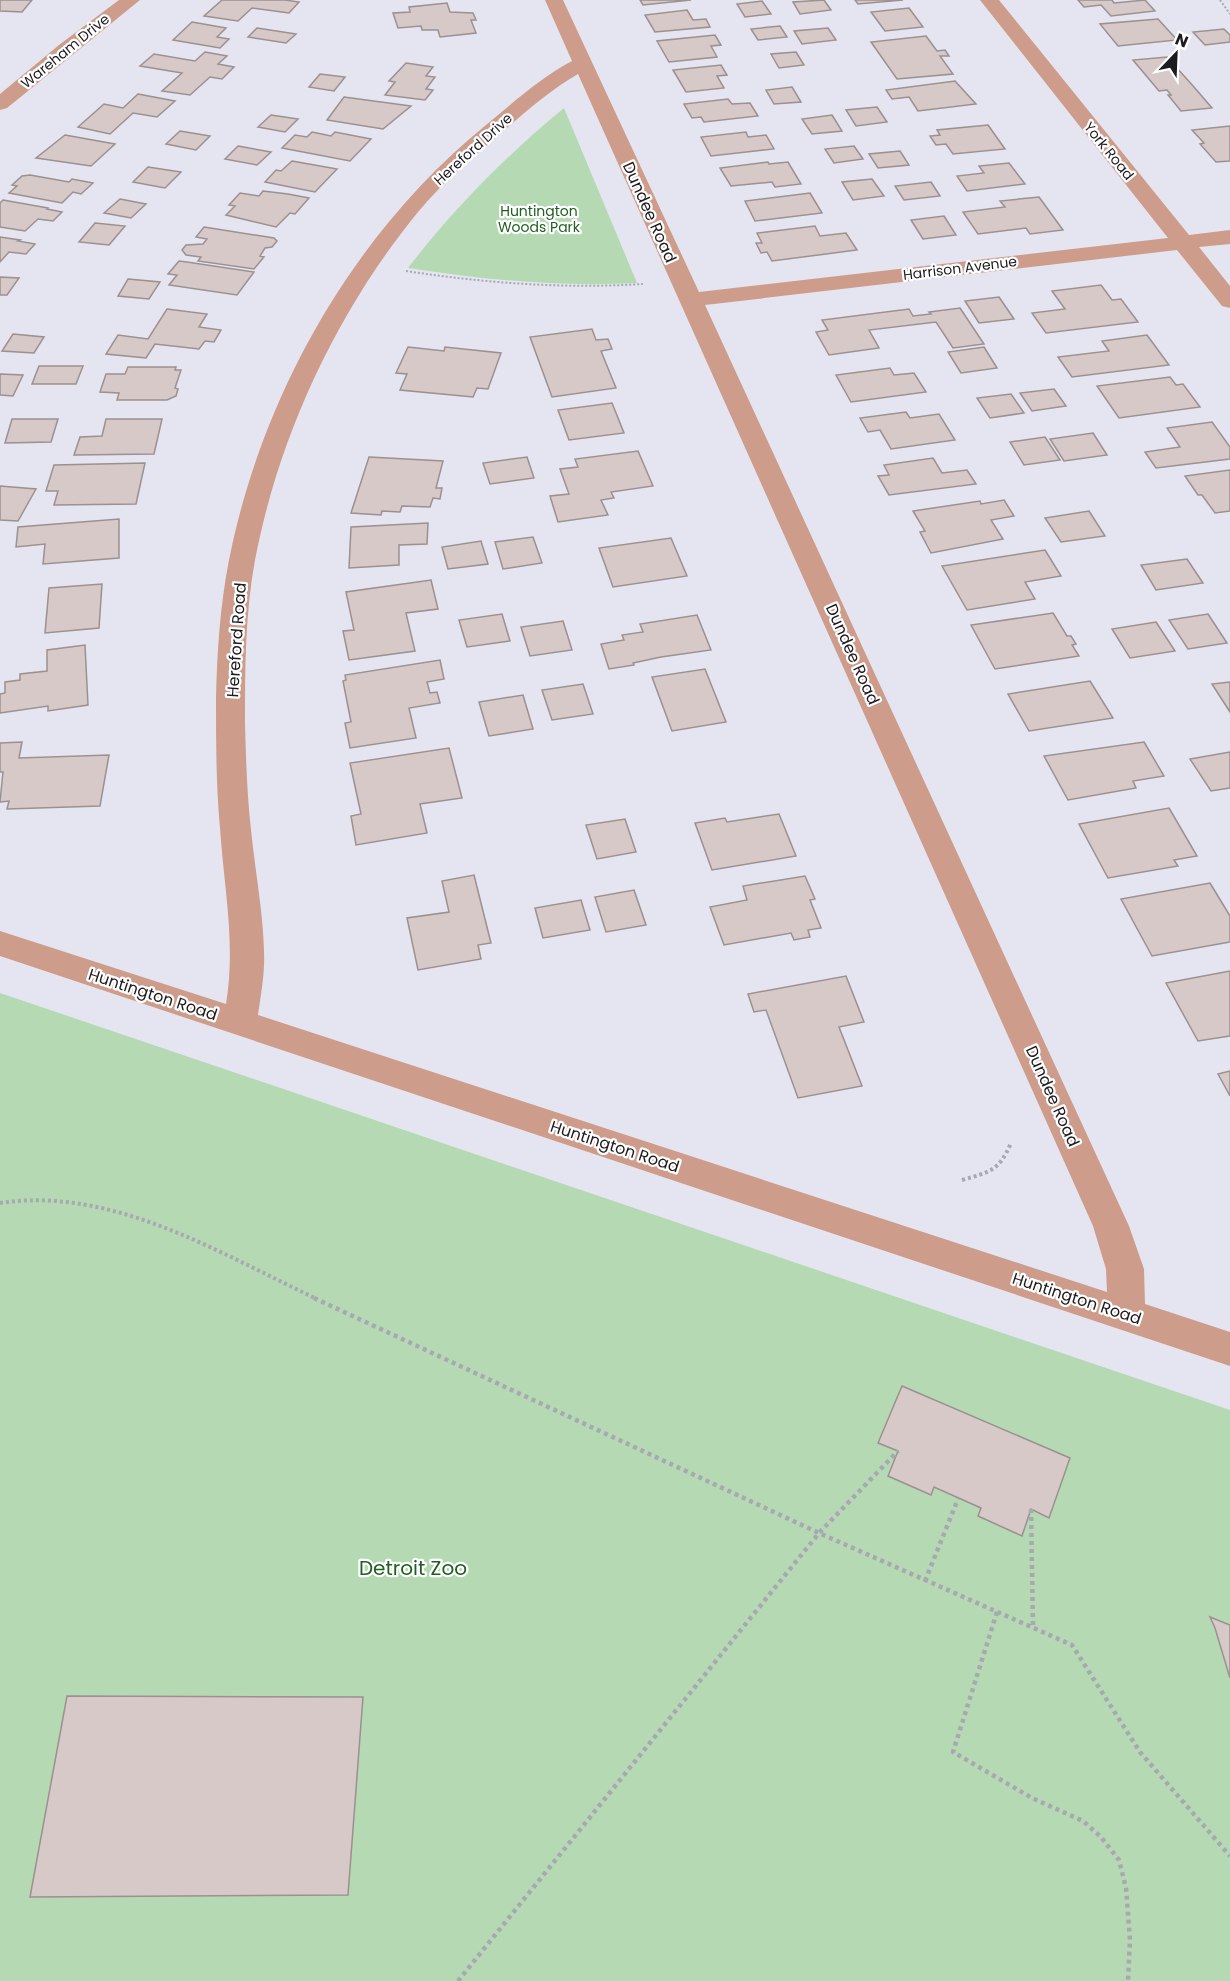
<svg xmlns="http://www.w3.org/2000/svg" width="1230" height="1981" viewBox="0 0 1230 1981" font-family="Poppins,sans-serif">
	<rect width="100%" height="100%" fill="#e4e5f0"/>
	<g fill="#b5d9b2">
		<path d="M564,108L637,283C557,287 487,280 408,268C454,208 506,156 564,108Z"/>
		<polygon points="0,993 1230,1410 1230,1981 0,1981"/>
	</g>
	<g fill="#d6c9c8" stroke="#9c9090" stroke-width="1.5">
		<polygon points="0,0 32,0 22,12 0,11"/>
		<polygon points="222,0 285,0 299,2 289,13 252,8 238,21 204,16"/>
		<polygon points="640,0 691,0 643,5"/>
		<polygon points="824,0 831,10 800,14 793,2"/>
		<polygon points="855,0 903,0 858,4"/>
		<polygon points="1078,0 1112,0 1114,3 1145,0 1155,11 1111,16 1101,5 1084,7"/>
		<polygon points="762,1 771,14 745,17 737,4"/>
		<polygon points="447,3 450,12 473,13 476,20 471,20 476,33 440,37 438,30 422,30 421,26 398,28 393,13 410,12 409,7"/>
		<polygon points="909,8 923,27 885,31 871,12"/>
		<polygon points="687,10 693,20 706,19 710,27 655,32 645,15"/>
		<polygon points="1158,19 1177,40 1118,46 1100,24"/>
		<polygon points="192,22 226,28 217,37 229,39 220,48 173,40"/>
		<polygon points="780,26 787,37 758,40 751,29"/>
		<polygon points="257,28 296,34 286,43 248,37"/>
		<polygon points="828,28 836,40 802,44 794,31"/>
		<polygon points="1224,29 1230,35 1230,42 1205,45 1193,32"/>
		<polygon points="715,35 721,45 711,46 717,57 669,62 657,41"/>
		<polygon points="926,36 937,51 945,50 949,56 940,56 953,74 897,79 871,42"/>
		<polygon points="205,52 227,56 218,64 234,67 222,79 210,77 190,95 162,91 182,73 140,66 154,54 195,61"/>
		<polygon points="796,52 804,65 779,68 771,54"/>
		<polygon points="1167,57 1194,87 1212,108 1181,111 1168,95 1171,95 1167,90 1159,91 1133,60"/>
		<polygon points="406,63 433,67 426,76 435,77 426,89 433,90 425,100 385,95 395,82 389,81"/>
		<polygon points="721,65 727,75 717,76 724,88 686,92 673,70"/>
		<polygon points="320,74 345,77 334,91 309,87"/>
		<polygon points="955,81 976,104 918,111 909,97 892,99 886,90"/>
		<polygon points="792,87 801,102 774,104 766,90"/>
		<polygon points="138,94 175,101 157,117 133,113 110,134 78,127 104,104 123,108"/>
		<polygon points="344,97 411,106 383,129 327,120"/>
		<polygon points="728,99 732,104 750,103 758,116 704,122 701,117 692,118 684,104"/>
		<polygon points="877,107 887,122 856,126 846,110"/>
		<polygon points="271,115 298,119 285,132 258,127"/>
		<polygon points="832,115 842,131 812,134 802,119"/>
		<polygon points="988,125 1005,149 953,154 946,144 936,145 930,136 940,135 937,130"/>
		<polygon points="1230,126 1230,161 1216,162 1200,144 1204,143 1192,130"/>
		<polygon points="180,131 210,136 196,150 166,144"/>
		<polygon points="312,132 331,136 335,132 371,139 350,161 282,148 295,135 307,137"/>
		<polygon points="746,132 748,137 766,135 774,149 711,156 701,137"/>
		<polygon points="65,135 115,144 91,166 36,158"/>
		<polygon points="238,146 271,152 257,165 225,159"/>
		<polygon points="854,146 863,159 834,163 825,149"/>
		<polygon points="900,151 909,165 878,168 869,154"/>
		<polygon points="292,161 337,169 315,192 265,182 276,170 281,171"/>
		<polygon points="768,162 769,164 788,162 801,184 775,187 772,182 731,186 720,168"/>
		<polygon points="1009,163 1025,184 967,191 957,176 984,173 979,166"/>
		<polygon points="148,167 181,172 165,188 133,182"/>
		<polygon points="30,175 69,182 72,179 93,183 81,194 73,192 62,203 9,193 17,186 12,185 22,176"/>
		<polygon points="872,179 884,196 853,200 842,182"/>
		<polygon points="931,182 940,196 904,200 895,186"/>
		<polygon points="263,191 288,194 309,198 295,214 290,213 276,227 226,215 235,206 229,205 240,193 259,196"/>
		<polygon points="810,193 822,213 755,221 745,201"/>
		<polygon points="1039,197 1063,230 1030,234 1026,228 978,234 963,212 1005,207 1000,201"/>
		<polygon points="120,199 146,204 131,218 104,213"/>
		<polygon points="3,200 48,208 47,209 62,212 53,221 38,219 25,231 0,227 0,203"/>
		<polygon points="944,216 956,235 923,239 911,220"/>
		<polygon points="95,223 125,226 109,245 79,242"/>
		<polygon points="815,226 820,236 846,233 857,250 772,261 767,252 761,253 756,243 762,243 757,233"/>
		<polygon points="204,227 274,238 277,241 272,247 265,248 260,256 264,257 254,269 198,261 201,257 186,255 182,250 186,245 203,244 207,239 196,237"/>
		<polygon points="0,237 20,240 18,241 35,244 26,254 9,252 0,262"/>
		<polygon points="179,261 187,262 254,272 237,295 169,285 177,275 168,274"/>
		<polygon points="0,277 19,278 7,295 0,295"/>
		<polygon points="128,279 160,282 149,299 118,296"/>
		<polygon points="1101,285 1112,300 1121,299 1138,322 1046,333 1032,313 1065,309 1052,291"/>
		<polygon points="999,297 1014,319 979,323 965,301"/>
		<polygon points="960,308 984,344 953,348 936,322 869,330 879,348 829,355 816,332 828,330 822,320 909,309 913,316 931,314 929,312"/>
		<polygon points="167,309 207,314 199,327 221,330 214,342 205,341 199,349 155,344 146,358 106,354 118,335 148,339"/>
		<polygon points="592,329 596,340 608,339 612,349 601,351 616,388 552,397 530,337"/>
		<polygon points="13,334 44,337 34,353 2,351"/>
		<polygon points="1147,335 1169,365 1072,377 1058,357 1109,351 1102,341"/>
		<polygon points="408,347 444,351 445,347 501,353 488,389 477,388 473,397 400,390 407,374 396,373"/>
		<polygon points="984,347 997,368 961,373 948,352"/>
		<polygon points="39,366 83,366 76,384 32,384"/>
		<polygon points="128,367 176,367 175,370 181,370 175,388 178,389 176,396 167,400 117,400 119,393 100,392 106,374 125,374"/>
		<polygon points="890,368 894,375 914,373 926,392 851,402 836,375"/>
		<polygon points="0,374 23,375 13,396 0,395"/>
		<polygon points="1170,377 1176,385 1183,384 1200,407 1119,418 1097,386"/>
		<polygon points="1054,389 1066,406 1032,411 1020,393"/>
		<polygon points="1011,394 1024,413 990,418 977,398"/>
		<polygon points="612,403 624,433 569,440 558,410"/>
		<polygon points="906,412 910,418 939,414 955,440 891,449 880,430 868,432 860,418"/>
		<polygon points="12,419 58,419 51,442 5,443"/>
		<polygon points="106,419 162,419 154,454 74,455 80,437 102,436"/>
		<polygon points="1212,422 1230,447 1230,459 1156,468 1145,452 1180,447 1167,428"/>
		<polygon points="1093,433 1107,455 1064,461 1050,439"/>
		<polygon points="1045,437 1060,460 1024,465 1010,442"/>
		<polygon points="638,451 653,486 611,492 614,498 601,500 608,515 558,522 550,496 569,494 560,469 578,467 575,459"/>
		<polygon points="369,457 443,461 436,488 442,488 440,499 433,498 430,507 402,506 400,512 382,511 381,515 351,513"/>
		<polygon points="527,457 534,478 490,484 483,463"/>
		<polygon points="933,458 942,473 967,470 976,484 889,495 878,476 889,475 884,465"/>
		<polygon points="145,463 136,504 54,505 58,491 46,491 54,465"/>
		<polygon points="1230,470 1230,511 1215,513 1202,495 1198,495 1185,476"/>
		<polygon points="0,486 36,489 18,521 0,520"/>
		<polygon points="1004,500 1014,516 991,520 1003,539 931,553 920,532 925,531 913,511 980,501 981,504"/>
		<polygon points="1089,511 1105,536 1061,542 1045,518"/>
		<polygon points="119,519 119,558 43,564 45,544 16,547 18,527"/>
		<polygon points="428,523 427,544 399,545 399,565 349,568 351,527"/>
		<polygon points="533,537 542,563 503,569 495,542"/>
		<polygon points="671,538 687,576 613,587 599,548"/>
		<polygon points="481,541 488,564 448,569 442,547"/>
		<polygon points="1045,550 1061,576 1025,582 1035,599 967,610 942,566"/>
		<polygon points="1187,559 1203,583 1156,590 1141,565"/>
		<polygon points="431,580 438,609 406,613 415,651 349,660 343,631 354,630 346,592"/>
		<polygon points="102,584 99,628 45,633 49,588"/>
		<polygon points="1053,613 1067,636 1071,636 1076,644 1072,645 1079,656 995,669 971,625"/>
		<polygon points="502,614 510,641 467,647 459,620"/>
		<polygon points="1208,614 1227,643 1188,649 1169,620"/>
		<polygon points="697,615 711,650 661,657 633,663 634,665 609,669 601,644 624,640 622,635 643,632 640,624"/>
		<polygon points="563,621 572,650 530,656 521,627"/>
		<polygon points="1156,622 1175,651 1130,658 1112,629"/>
		<polygon points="85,645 88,705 48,711 48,706 0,713 0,694 5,693 5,682 20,680 20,674 47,671 47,650"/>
		<polygon points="440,660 444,679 427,682 430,693 437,692 440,703 409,708 416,738 350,748 345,723 351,722 343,681 346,680 345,675"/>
		<polygon points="705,669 726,722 672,731 652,677"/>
		<polygon points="1090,681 1113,718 1029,731 1008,694"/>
		<polygon points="1230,682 1230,712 1212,684"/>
		<polygon points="583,684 593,714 552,720 542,690"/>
		<polygon points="523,695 533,729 489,736 479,702"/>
		<polygon points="22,742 19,758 109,755 100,806 7,809 9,801 0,802 3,772 0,772 0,743"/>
		<polygon points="1144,742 1164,776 1133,781 1136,788 1068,800 1044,756"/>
		<polygon points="449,748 462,798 420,804 427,833 356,845 351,816 361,814 350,763"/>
		<polygon points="1230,752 1230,788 1211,791 1190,759"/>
		<polygon points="1169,808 1197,856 1174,860 1178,866 1108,878 1079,824"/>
		<polygon points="779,814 796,856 712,870 695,823 725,818 727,822"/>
		<polygon points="625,819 636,852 597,859 586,825"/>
		<polygon points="474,875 491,943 478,945 481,959 418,970 407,918 449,912 442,881"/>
		<polygon points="805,876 815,899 810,900 821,928 808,930 810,937 794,940 791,933 724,945 710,907 747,900 743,886"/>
		<polygon points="1210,883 1230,916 1230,942 1152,956 1121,899"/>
		<polygon points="634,890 646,925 606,932 595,897"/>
		<polygon points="581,900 590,930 543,938 535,908"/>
		<polygon points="1230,971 1230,1036 1198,1041 1166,983"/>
		<polygon points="846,976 864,1022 839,1027 862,1086 798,1098 766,1010 754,1012 748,994"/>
		<polygon points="1230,1071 1230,1096 1218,1074"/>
		<polygon points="902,1386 1070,1458 1049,1518 1031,1509 1022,1536 978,1516 981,1508 934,1487 931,1495 888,1476 898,1451 878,1443"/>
		<polygon points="1210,1617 1230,1625 1230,1678 1215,1628"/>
		<polygon points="67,1696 363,1697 348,1895 30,1897"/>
	</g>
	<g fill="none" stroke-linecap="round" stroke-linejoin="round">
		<g stroke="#a7a8b1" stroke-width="2" stroke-dasharray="2 2" stroke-linecap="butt">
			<polyline points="1220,0 1230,14"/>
			<path d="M406,271C485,283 563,289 643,284"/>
		</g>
		<g stroke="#a7a8b1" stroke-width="4" stroke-dasharray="3 3" stroke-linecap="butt">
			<path d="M962,1180C990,1172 999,1171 1011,1143"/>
			<path d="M0,1203C112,1186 219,1253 317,1299"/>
		</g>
		<g stroke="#a7a8b1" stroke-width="4.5" stroke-dasharray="4 4" stroke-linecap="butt">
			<polyline points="314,1298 819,1533 1072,1645 1140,1752 1230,1856"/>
			<polyline points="1031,1509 1033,1628"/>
			<polyline points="925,1581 958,1499"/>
			<polyline points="997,1612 953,1752 1032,1798 1083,1821 1101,1837 1119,1860 1126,1888 1130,1940 1128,1981"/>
			<polyline points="458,1981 819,1533 898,1451"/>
		</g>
		<g fill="#cd9c8b" fill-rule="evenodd">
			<polygon points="119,0 140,0 7,108 0,110 0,94 59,45"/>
			<path d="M545,0H563L699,292L1168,238L980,0H999L1189,235L1230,230V244L1199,247L1230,286V308L1222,306L1177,250L705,305L1129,1226L1144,1269L1145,1304L1230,1332V1366L0,956V931L226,1004C236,943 224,889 220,828C216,785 216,742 216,699C217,653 220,606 229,560C262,394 354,232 486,125C514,102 540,78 572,61ZM578,74L1093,1226L1106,1269L1107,1292L258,1015C261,994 265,973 264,951C263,911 255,870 251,830C247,795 246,759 245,724C245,670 245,614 255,560C279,435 337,311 418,212C443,182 473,157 502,132C527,111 550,90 578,74Z"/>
		</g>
	</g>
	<g text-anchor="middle" stroke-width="4.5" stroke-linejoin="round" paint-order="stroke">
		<g font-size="14" fill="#1c1c20" stroke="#fff">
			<text transform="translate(65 51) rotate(-39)" y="5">Wareham Drive</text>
			<text transform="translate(473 149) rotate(-42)" y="5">Hereford Drive</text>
			<text transform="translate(1109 151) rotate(51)" y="5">York Road</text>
			<text transform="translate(960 268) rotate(-7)" y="5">Harrison Avenue</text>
		</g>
		<g font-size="14" fill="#215e21" stroke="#fff">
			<text x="539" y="216">Huntington<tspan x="539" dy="16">Woods Park</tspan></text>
		</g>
		<g font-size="16" fill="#1c1c20" stroke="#fff">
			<text transform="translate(650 212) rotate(66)" y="6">Dundee Road</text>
			<text transform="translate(236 640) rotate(-86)" y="6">Hereford Road</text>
			<text transform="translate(853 654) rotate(66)" y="6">Dundee Road</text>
			<text transform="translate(153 994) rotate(18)" y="6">Huntington Road</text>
			<text transform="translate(1053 1096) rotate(66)" y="6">Dundee Road</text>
			<text transform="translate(615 1146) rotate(18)" y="6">Huntington Road</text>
			<text transform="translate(1077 1298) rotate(18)" y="6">Huntington Road</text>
		</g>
		<g font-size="20" fill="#215e21" stroke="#fff">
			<text x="413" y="1575">Detroit Zoo</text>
		</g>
	</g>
	<g transform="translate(1176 54) rotate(23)" stroke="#ffffff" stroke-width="4.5" paint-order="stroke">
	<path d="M0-4.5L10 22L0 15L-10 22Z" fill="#1c1c20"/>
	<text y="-9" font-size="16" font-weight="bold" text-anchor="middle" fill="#1c1c20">N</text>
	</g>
</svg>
